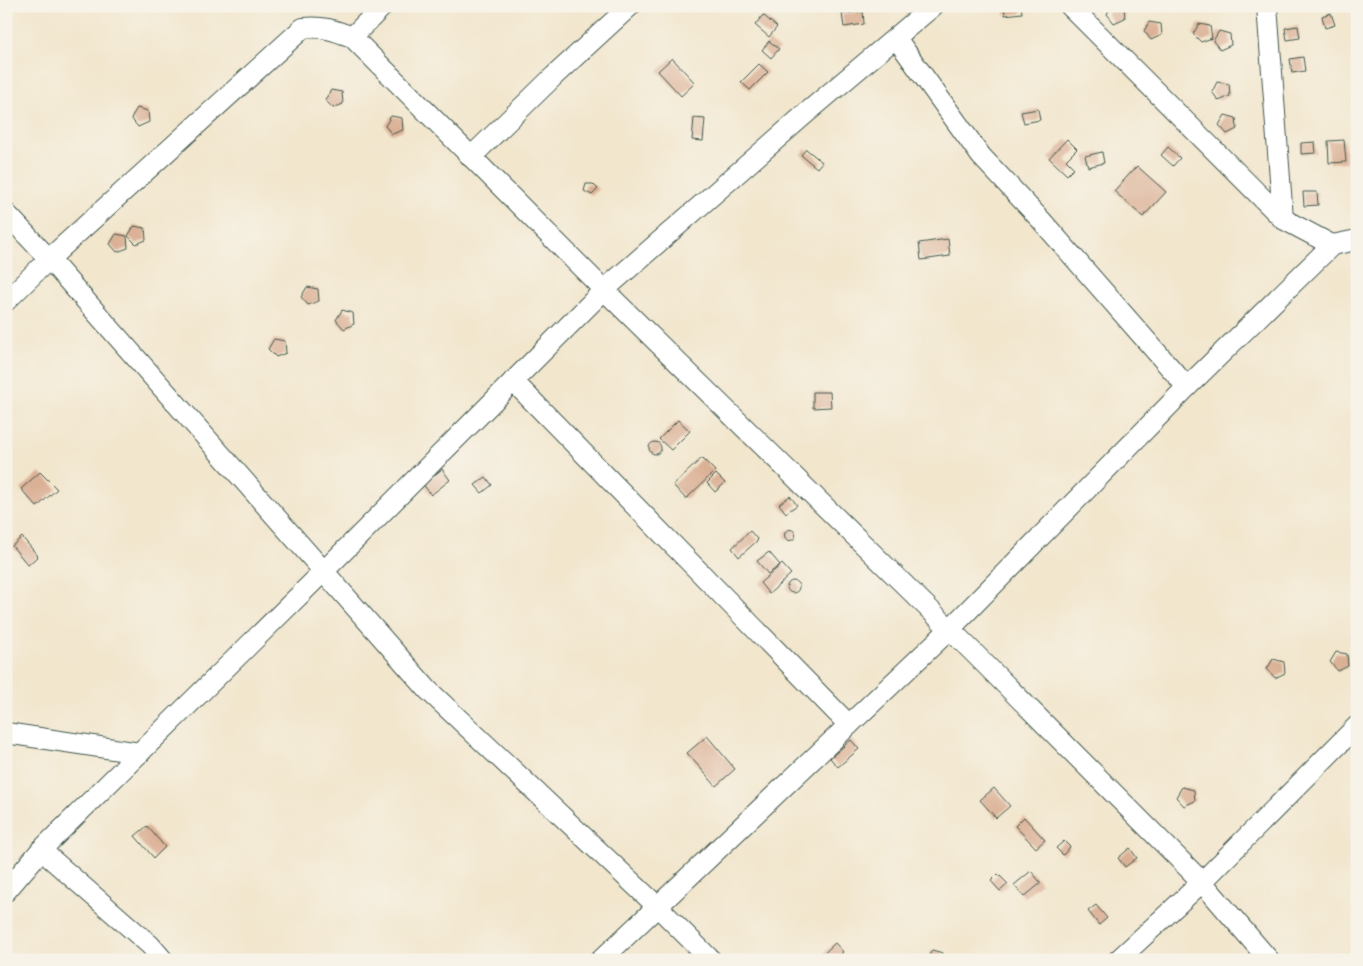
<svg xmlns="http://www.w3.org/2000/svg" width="1363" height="966" viewBox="0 0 1363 966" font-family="Itim,sans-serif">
	<rect width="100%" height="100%" fill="#f7f3e8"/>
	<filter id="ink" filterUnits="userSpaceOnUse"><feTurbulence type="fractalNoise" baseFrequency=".02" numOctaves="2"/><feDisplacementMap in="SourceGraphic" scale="10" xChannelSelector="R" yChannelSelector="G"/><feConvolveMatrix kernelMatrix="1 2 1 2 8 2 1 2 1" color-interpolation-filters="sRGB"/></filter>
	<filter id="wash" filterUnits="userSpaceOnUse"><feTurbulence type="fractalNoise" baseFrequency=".0096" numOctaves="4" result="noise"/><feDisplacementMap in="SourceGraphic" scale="20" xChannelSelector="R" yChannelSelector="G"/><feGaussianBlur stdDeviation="1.12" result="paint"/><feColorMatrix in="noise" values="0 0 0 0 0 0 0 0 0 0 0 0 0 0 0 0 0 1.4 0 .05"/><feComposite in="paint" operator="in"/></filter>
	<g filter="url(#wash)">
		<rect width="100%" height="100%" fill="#f2e6cd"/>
		<g id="blocks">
			<g fill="#dbb196">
				<polygon points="1004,6 1021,6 1022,13 1005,15"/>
				<polygon points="1111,6 1124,7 1125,18 1114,23 1107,14"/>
				<polygon points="863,11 864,24 844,27 842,14"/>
				<polygon points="1331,13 1335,25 1325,28 1322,16"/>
				<polygon points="763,15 777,27 769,37 755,25"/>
				<polygon points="1149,22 1161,24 1162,35 1151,40 1144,31"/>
				<polygon points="1199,24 1210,26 1212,38 1201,42 1193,34"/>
				<polygon points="1298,26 1300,38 1287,40 1285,28"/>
				<polygon points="1219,31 1230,34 1231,45 1220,50 1213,41"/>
				<polygon points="769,41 779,49 771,58 762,50"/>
				<polygon points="1303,57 1305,71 1292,73 1290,59"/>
				<polygon points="672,58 695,83 681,96 658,71"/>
				<polygon points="759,64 768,72 750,90 741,82"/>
				<polygon points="1217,82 1229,84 1230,96 1219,101 1212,92"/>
				<polygon points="331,90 342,92 343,104 333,108 325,100"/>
				<polygon points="137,108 148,111 149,122 138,127 131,118"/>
				<polygon points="1038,109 1040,120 1024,123 1021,112"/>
				<polygon points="1225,115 1236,118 1237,129 1227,134 1219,125"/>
				<polygon points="391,116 402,118 403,130 392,134 385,126"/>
				<polygon points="694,118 705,119 703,141 692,140"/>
				<polygon points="1067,139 1077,149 1066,160 1074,168 1067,175 1049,158"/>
				<polygon points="1344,140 1346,162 1329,163 1328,141"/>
				<polygon points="1315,142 1316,153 1301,154 1301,143"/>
				<polygon points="1168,147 1180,158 1173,166 1161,155"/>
				<polygon points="806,149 822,162 817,168 801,155"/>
				<polygon points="1102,152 1104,163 1088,167 1085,156"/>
				<polygon points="1357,155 1357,181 1353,181 1352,156"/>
				<polygon points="1137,166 1166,192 1143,217 1114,191"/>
				<polygon points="586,184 593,184 598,189 592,195 584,191"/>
				<polygon points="1303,192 1317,192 1318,205 1304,206"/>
				<polygon points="134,226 145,228 146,240 136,244 128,236"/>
				<polygon points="116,234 127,236 128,248 117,252 110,244"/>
				<polygon points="948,239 950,256 921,260 919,243"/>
				<polygon points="307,287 318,289 319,301 308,305 301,297"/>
				<polygon points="342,310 353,313 354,324 344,329 336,320"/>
				<polygon points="274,339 285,341 286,353 276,357 268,349"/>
				<polygon points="813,392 830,392 831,407 813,408"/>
				<polygon points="678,420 690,431 671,450 659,439"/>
				<circle cx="655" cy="448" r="6"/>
				<polygon points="702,458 715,471 686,499 673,485"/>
				<polygon points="442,469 450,480 431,495 423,484"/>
				<polygon points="40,472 57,489 37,507 21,489"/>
				<polygon points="716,474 725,483 715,492 707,483"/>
				<polygon points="486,477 492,485 482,493 475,485"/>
				<polygon points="790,496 797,505 786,513 779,504"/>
				<circle cx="790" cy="535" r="5.5"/>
				<polygon points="750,531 758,540 739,557 732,548"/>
				<polygon points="22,537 38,556 28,565 12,546"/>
				<polygon points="769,552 780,565 768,574 757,561"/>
				<polygon points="782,564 791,574 769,594 760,583"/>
				<circle cx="793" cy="587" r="6"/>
				<polygon points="1336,652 1347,654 1348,666 1338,671 1330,662"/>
				<polygon points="1273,659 1284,662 1285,673 1275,678 1267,669"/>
				<polygon points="707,736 735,769 716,786 687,753"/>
				<polygon points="851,740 859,749 838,767 830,758"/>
				<polygon points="1182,787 1194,790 1195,801 1184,806 1176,797"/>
				<polygon points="994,788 1010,806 996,818 980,800"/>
				<polygon points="1024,817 1045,840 1036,848 1015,826"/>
				<polygon points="147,826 165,847 154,858 135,836"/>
				<polygon points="1064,841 1070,847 1063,855 1056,848"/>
				<polygon points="1130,848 1137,858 1125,867 1118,858"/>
				<polygon points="1031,871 1041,883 1024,897 1014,885"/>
				<polygon points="998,874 1008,884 1000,891 991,881"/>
				<polygon points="1096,905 1107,918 1099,925 1088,911"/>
				<polygon points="835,943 843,952 835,960 817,960"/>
				<polygon points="932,950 943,953 944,960 927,960"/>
			</g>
		</g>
	</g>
	<g filter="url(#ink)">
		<use href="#blocks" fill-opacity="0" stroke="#3f564b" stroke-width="1"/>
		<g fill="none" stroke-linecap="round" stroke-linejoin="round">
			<defs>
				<g id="street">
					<polyline points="1070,6 1283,219 1332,245 1357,240"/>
					<polyline points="1267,6 1283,219"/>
					<polyline points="352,37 383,6"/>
					<polyline points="896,38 981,156 1041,220 1187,387"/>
					<polyline points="471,157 554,76 630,6"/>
					<polyline points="6,213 49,259 428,690 658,907 711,960"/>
					<path d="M6,301L49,259L303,28C323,26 334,30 352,37L604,290L972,651L1202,882L1269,960"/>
					<polyline points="513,381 849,725"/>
					<polyline points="6,733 140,753"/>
					<polyline points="41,850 150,945 163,960"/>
					<polyline points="6,891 41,850 324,571 604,290 804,115 933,6"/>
					<polyline points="601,960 950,629 1187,387 1332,245"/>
					<polyline points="1118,960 1202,882 1357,726"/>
				</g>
			</defs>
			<use href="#street" stroke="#3f564b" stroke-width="22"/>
			<use href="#street" stroke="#fff" stroke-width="20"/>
		</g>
	</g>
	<rect width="1363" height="966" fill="none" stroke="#f7f3e8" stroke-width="25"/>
</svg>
